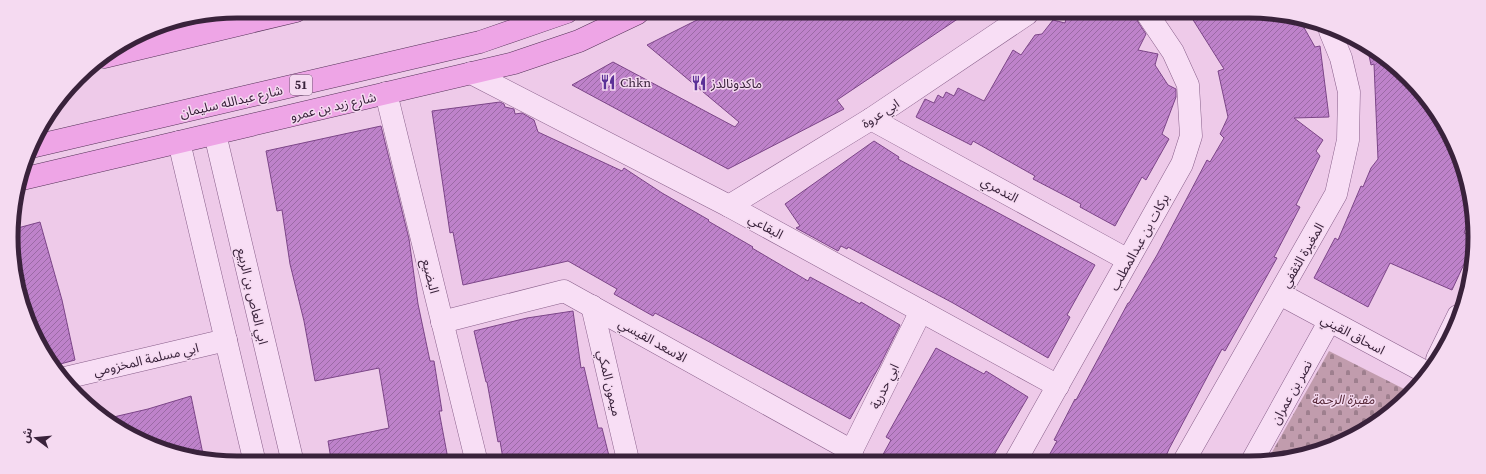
<svg xmlns="http://www.w3.org/2000/svg" width="1486" height="474" viewBox="0 0 1486 474" font-family="'Source Serif 4','Noto Sans Arabic',serif">
	<defs>
		<pattern id="cemetery-stones" width="16" height="16" patternUnits="userSpaceOnUse"><rect width="16" height="16" fill="#c19cad"/><path d="M2 7V4a2 2 0 0 1 4 0v3zM10 15v-3a2 2 0 0 1 4 0v3z" fill="#9e7f8e"/></pattern>
		<pattern id="building-hatch" width="6" height="6" patternUnits="userSpaceOnUse"><rect width="6" height="6" fill="#be82ca"/><path d="M-1 1l2-2M0 6l6-6M5 7l2-2" fill="none" stroke="#9b6aa5"/></pattern>
	</defs>
	<rect width="100%" height="100%" fill="#eecae9"/>
	<polygon fill="url(#cemetery-stones)" points="1329,351 1412,393 1349,440 1279,461 1267,461"/>
	<g fill="url(#building-hatch)" stroke="#7c4588">
		<polygon points="711,13 781,13 965,14 837,100 844,109 728,169 572,85 613,62 735,127 739,122 647,45"/>
		<polygon points="1067,14 1136,15 1138,22 1146,34 1138,50 1158,54 1155,65 1168,85 1176,89 1176,97 1162,134 1169,139 1146,180 1142,177 1115,226 1080,207 1081,204 1033,179 1035,176 973,141 971,145 916,117 925,99 934,103 938,95 943,98 946,92 954,96 958,88 984,101 1013,50 1021,55 1035,35 1042,34 1053,20 1065,23"/>
		<polygon points="1190,15 1293,15 1298,17 1315,47 1320,46 1329,117 1294,118 1323,140 1316,151 1320,156 1296,205 1300,207 1274,257 1277,258 1225,351 1222,349 1169,449 1164,461 1046,461 1057,441 1054,440 1075,399 1076,400 1128,303 1129,303 1157,255 1207,160 1210,162 1224,138 1220,134 1228,117 1218,71 1224,69"/>
		<polygon points="1367,46 1375,49 1437,112 1471,193 1471,213 1464,233 1471,234 1471,249 1452,290 1390,263 1368,307 1314,278 1335,238 1338,240 1361,186 1363,187 1371,168 1378,159 1374,64 1371,65"/>
		<polygon points="500,102 504,104 505,107 514,109 515,114 522,113 534,120 538,132 622,171 624,168 662,193 709,220 708,221 753,247 752,248 808,281 810,277 860,304 861,302 900,325 879,367 850,419 704,339 655,313 653,316 614,294 617,289 568,261 463,285 453,232 450,233 432,111"/>
		<polygon points="381,126 409,239 418,304 430,361 434,361 442,411 439,411 448,459 331,459 328,441 389,428 379,368 315,381 304,321 290,264 282,210 277,211 266,151"/>
		<polygon points="874,141 899,157 898,159 1095,265 1067,315 1070,317 1048,358 953,303 848,247 847,249 841,246 838,251 796,228 800,226 785,204"/>
		<polygon points="40,222 62,300 75,360 53,366 49,363 19,295 14,229"/>
		<polygon points="573,311 581,368 584,367 598,428 602,428 610,460 503,459 500,441 498,442 487,382 486,382 474,331 527,318"/>
		<polygon points="936,348 984,374 986,371 1028,397 991,460 880,460 891,440 886,437"/>
		<polygon points="191,396 204,459 193,459 112,425 105,419 148,409"/>
	</g>
	<g fill="none" stroke-linecap="round" stroke-linejoin="round">
		<defs>
			<g id="minor">
				<polyline points="471,73 729,206 1058,386"/>
				<polyline points="386,93 476,459"/>
				<polyline points="871,119 1128,260"/>
				<polyline points="215,134 292,459"/>
				<polyline points="179,142 254,459"/>
				<polyline points="729,206 871,119 1027,14"/>
				<polyline points="1280,294 1427,373"/>
				<polyline points="592,306 628,460"/>
				<polyline points="442,322 564,291 852,451"/>
				<polyline points="1437,359 1458,316"/>
				<polyline points="65,378 226,340"/>
				<polyline points="847,460 921,311"/>
				<polyline points="1016,460 1182,164 1191,136 1188,85 1173,52 1148,15"/>
				<polyline points="1184,461 1336,194 1348,140 1349,92 1341,58 1330,31"/>
				<polyline points="1252,461 1329,322"/>
			</g>
			<g id="major">
				<polyline points="104,57 296,11"/>
				<polyline points="31,147 480,42 567,12"/>
				<polyline points="22,179 514,63 579,41 638,13"/>
			</g>
		</defs>
		<use href="#minor" stroke="#885f8a" stroke-width="23"/>
		<use href="#major" stroke="#543258" stroke-width="23"/>
		<use href="#minor" stroke="#f8def5" stroke-width="22"/>
		<use href="#major" stroke="#eea5e6" stroke-width="22"/>
	</g>
	<defs>
		<symbol id="restaurant-bare" viewBox="-9 -9 18 18"><path d="M-5-6h1v4h1v-4h1v4h1v-4h1v5L-1.5 .5V6h-2V.5L-5-1ZM5-6V6H3V1.5H1.5Q1.5-4 5-6Z" fill="#5b3197" stroke="#f5daf1" stroke-width="2.5" paint-order="stroke"/></symbol>
	</defs>
	<g fill-rule="evenodd">
		<use href="#restaurant-bare" x="597" y="71" width="22" height="22"/>
		<use href="#restaurant-bare" x="688" y="72" width="22" height="22"/>
	</g>
	<g text-anchor="middle" stroke-width="3" stroke-linejoin="round" paint-order="stroke">
		<rect fill="#f5daf1" stroke="#715972" stroke-width="1" x="290" y="75" width="22" height="20" rx="3"/>
		<g font-size="12" font-weight="bold" fill="#39223b">
			<text x="301" y="89">51</text>
		</g>
		<g font-size="13" fill="#39223b" stroke="#f5daf1" text-anchor="start">
			<text x="620" y="87">Chkn</text>
			<text x="711" y="88">ماكدونالدز</text>
		</g>
		<g font-size="13" fill="#39223b" stroke="#f5daf1">
			<text transform="translate(231 101) rotate(-13)" y="5">شارع عبدالله سليمان</text>
			<text transform="translate(333 106) rotate(-13)" y="5">شارع زيد بن عمرو</text>
			<text transform="translate(880 113) rotate(-33)" y="5">ابي عروة</text>
			<text transform="translate(1000 189) rotate(29)" y="5">التدمري</text>
			<text transform="translate(766 226) rotate(29)" y="5">البقاعي</text>
			<text transform="translate(1139 242) rotate(-61)" y="5">بركات بن عبدالمطلب</text>
			<text transform="translate(1302 255) rotate(-60)" y="5">المغيرة الثقفي</text>
			<text transform="translate(431 276) rotate(76)" y="5">البضيع</text>
			<text transform="translate(253 296) rotate(77)" y="5">ابي العاص بن الربيع</text>
			<text transform="translate(1353 334) rotate(28)" y="5">اسحاق القيني</text>
			<text transform="translate(653 340) rotate(29)" y="5">الاسعد القيسي</text>
			<text transform="translate(146 359) rotate(-13)" y="5">ابي مسلمة المخزومي</text>
			<text transform="translate(610 383) rotate(77)" y="5">ميمون المكي</text>
			<text transform="translate(884 386) rotate(-64)" y="5">ابي حدرية</text>
			<text transform="translate(1291 392) rotate(-61)" y="5">نصر بن عمران</text>
		</g>
		<g font-size="13" font-style="italic" fill="#572938" stroke="#f5daf1">
			<text x="1343" y="404">مقبرة الرحمة</text>
		</g>
	</g>
	<path d="M0 0H1486V474H0ZM237 18H1249A219 219 0 0 1 1468 237V237A219 219 0 0 1 1249 456H237A219 219 0 0 1 18 237V237A219 219 0 0 1 237 18Z" fill="#f5daf1" fill-rule="evenodd"/>
	<path fill="none" stroke="#39223b" stroke-width="5" d="M237 18H1249A219 219 0 0 1 1468 237V237A219 219 0 0 1 1249 456H237A219 219 0 0 1 18 237V237A219 219 0 0 1 237 18Z"/>
	<g transform="translate(36 438) rotate(286)" stroke="#f5daf1" stroke-width="3" paint-order="stroke">
	<path d="M0-3L7 15L0 10L-7 15Z" fill="#39223b"/>
	<text y="-6" font-size="11" font-weight="bold" text-anchor="middle" fill="#39223b">ش</text>
	</g>
</svg>
